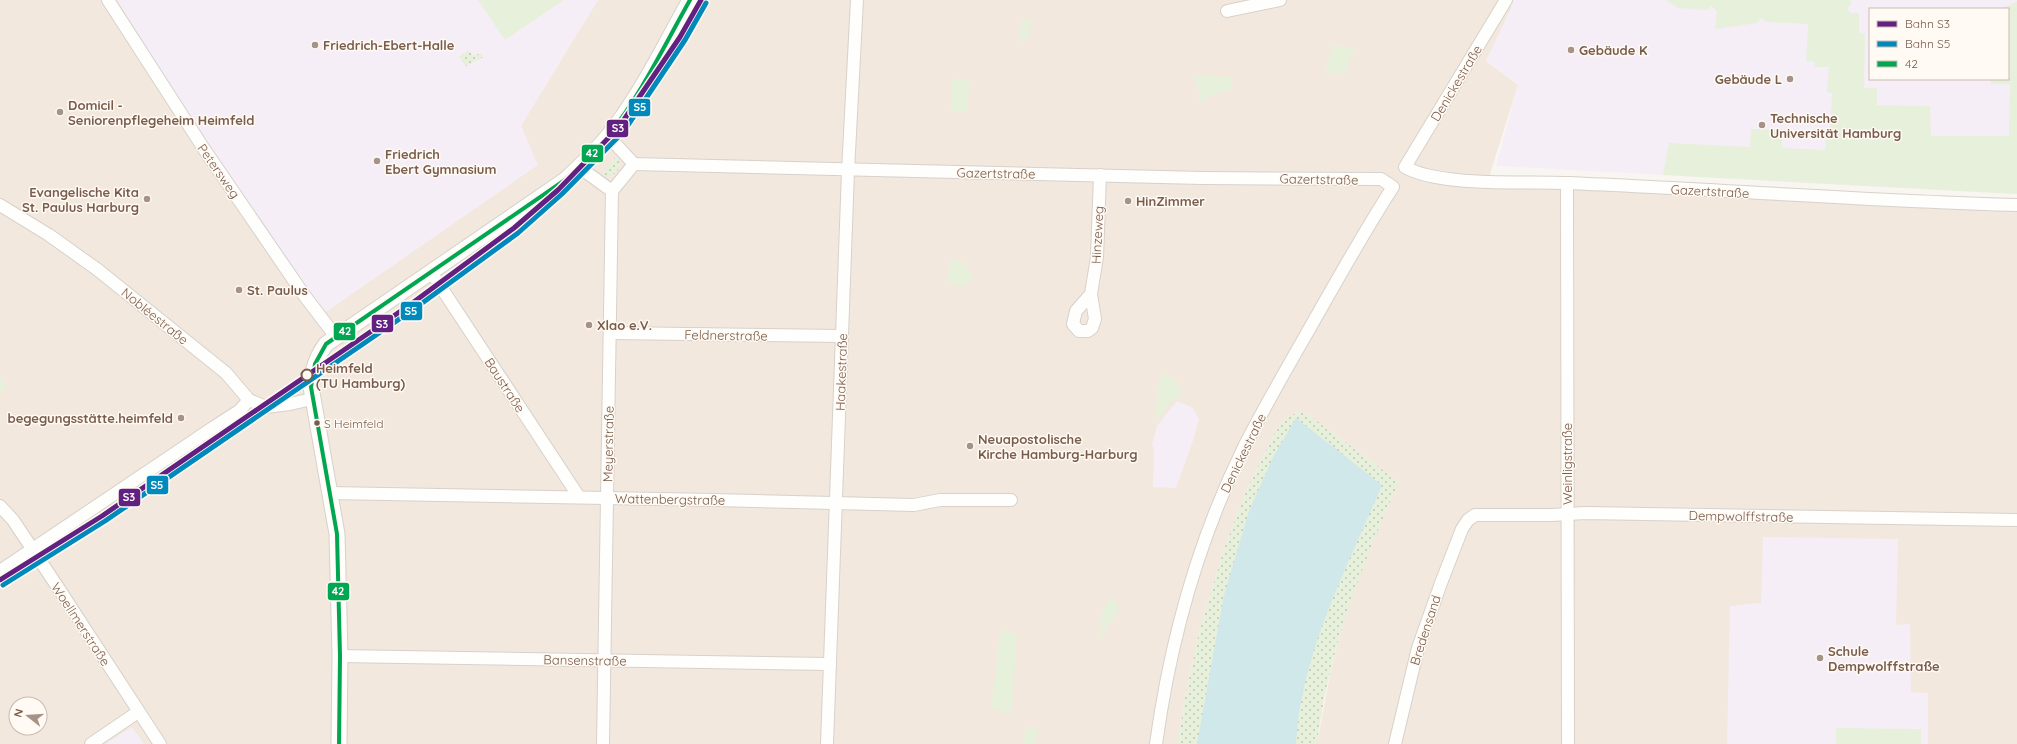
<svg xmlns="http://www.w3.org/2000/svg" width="2017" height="744" viewBox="0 0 2017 744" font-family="Quicksand,sans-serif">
	<defs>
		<pattern id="grass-dots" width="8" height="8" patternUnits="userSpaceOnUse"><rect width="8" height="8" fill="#e7f0db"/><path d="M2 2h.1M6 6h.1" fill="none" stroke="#c0c6b4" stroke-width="1.8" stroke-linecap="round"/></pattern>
	</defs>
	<rect width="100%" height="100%" fill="#f9f5f0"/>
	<path fill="#f2e8de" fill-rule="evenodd" d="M0,0H1503L1512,7L1486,61L1518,85L1488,180L1741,193L2017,198V744H1317L1331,669L1348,607L1372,541L1399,482L1309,415L1298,412L1285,419L1276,431L1247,489L1224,549L1199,633L1185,697L1178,744H0ZM16,704H40V728H16Z"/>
	<g fill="#f6eef6" fill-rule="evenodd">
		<polygon points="117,0 598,0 521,126 538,165 323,314 215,157"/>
		<path d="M1503,0H2017V194L1496,166L1518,85L1486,61L1512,7ZM1870,9H2008V79H1870Z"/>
		<polygon points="1177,401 1193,408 1199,419 1194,438 1176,488 1153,487 1154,451 1152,445 1157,426"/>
		<polygon points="1763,537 1898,539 1896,625 1910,624 1911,692 1928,693 1928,744 1727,744 1730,606 1761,603"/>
		<polygon points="132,727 144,744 105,744"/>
	</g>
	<g fill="url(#grass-dots)">
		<polygon points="469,50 472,55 481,54 483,57 466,66 459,57"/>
		<polygon points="616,156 620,164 617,172 610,176 602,175"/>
		<path d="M1298,412L1309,415L1399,482C1361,565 1328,653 1317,744H1178L1185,697L1199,633L1224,549L1247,489L1276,431L1285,419Z"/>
	</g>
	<g fill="#e7f0db">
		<polygon points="478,0 564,0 505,40"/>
		<polygon points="1666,0 1851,0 1851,4 1847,9 1851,13 1859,13 1859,33 1865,34 1864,88 1877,88 1877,105 1930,106 1931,136 2009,136 2010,84 1991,84 1991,79 2008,79 2008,9 2001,9 2017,1 2017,194 1663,175 1669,143 1750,147 1751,129 1782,129 1782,148 1825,150 1826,133 1830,133 1832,93 1827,92 1829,67 1815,67 1814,62 1806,61 1808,24 1766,22 1761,18 1757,23 1715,29 1717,11 1711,6 1708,10 1678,8"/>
		<polygon points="1021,20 1031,20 1030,36 1020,43"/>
		<polygon points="1334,45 1354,49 1346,74 1325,72"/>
		<path d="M1194,75L1232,77V90C1223,92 1210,93 1205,101L1198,102L1199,92Z"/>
		<polygon points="952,79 969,80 968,111 951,111"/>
		<polygon points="951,260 961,261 974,277 963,286 947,283"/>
		<polygon points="1162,372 1178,382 1181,398 1175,397 1158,419 1156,419 1157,396"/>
		<polygon points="0,377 7,389 0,394"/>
		<polygon points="1110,597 1120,608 1100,639 1101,614"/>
		<polygon points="1001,629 1017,635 1011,713 1000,712 991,706"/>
		<polygon points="1025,727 1037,727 1036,744 1024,744"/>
		<polygon points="1836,728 1921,729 1921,744 1836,744"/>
	</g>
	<path fill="#d0e8ea" d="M1296,418L1382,485C1347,568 1301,653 1296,744H1197L1224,595L1249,511L1273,457Z"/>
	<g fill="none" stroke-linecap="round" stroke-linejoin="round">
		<defs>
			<g id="minor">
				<polyline points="108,0 204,149 304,295 336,337"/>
				<path d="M1506,0L1405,167C1439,187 1526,181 1567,183C1717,189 1867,201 2017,205"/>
				<polyline points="1227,11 1280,0"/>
				<path d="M608,136L634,164L1202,178L1381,179L1393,187C1365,230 1340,275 1315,319C1291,361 1267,402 1245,445C1199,538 1170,642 1156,744"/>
				<polyline points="579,167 612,191 603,744"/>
				<polyline points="1567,183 1568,744"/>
				<polyline points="612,191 634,164"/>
				<polyline points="0,205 49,235 98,270 226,373 249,400 266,407 290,404 312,399"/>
				<polyline points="431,272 579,497"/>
				<polyline points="1091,294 1076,311 1073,324 1079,331 1088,331 1092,328 1095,319 1091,294 1097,257 1100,175"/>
				<polyline points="610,333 842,336"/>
				<polyline points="329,493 715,500 914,505 940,500 1011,500"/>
				<polyline points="0,506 13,520 59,589 160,744"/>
				<polyline points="0,571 214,427 239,411 249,400"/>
				<polyline points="340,656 830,664"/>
				<polyline points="91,744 138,712"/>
				<polyline points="827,744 848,171 857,0"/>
				<polyline points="1395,744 1418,648 1441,583 1462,529 1468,520 1475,515 1552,515 1585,513 2017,520"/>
			</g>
			<path id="tertiary" d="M339,744L340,656L337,534L311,387C312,371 316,357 326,344L565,180C580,166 595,152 608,136C641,95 664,46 690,0"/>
		</defs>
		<use href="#minor" stroke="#d7d1cb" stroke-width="14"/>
		<use href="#tertiary" stroke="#d7d1cb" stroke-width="17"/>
		<use href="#minor" stroke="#fefefd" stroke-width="12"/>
		<use href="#tertiary" stroke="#fefefd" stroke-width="15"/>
		<defs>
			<path id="bus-1" d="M339,744L340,656L337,534L311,387L315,364L326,344L565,180C580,166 595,152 608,136C641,95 664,46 690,0"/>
		</defs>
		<use href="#bus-1" stroke="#fffaf3" stroke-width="7"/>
		<use href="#bus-1" stroke="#00a651" stroke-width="4"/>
		<defs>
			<polyline id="rail-1" points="0,580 102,516 411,304 514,228 558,190 619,127 680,37 701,0"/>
			<polyline id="rail-2" points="3,585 105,521 414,309 518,233 562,194 624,131 685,40 706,3"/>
		</defs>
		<use href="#rail-1" stroke="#fffaf3" stroke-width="8"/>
		<use href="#rail-2" stroke="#fffaf3" stroke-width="8"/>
		<use href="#rail-1" stroke="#622181" stroke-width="5"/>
		<use href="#rail-2" stroke="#0089bb" stroke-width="5"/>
	</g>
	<g fill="#a69286" stroke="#fffaf3" stroke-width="1.5">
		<circle cx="315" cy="45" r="4"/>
		<circle cx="1571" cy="50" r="4"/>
		<circle cx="1790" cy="79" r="4"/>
		<circle cx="60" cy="112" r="4"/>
		<circle cx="1762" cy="125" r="4"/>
		<circle cx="377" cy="161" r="4"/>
		<circle cx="147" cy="199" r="4"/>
		<circle cx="1128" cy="201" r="4"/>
		<circle cx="239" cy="290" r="4"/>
		<circle cx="589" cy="325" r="4"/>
		<circle cx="181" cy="418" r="4"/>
		<circle cx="970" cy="446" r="4"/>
		<circle cx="1820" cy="658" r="4"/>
	</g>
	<circle fill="#fffaf3" stroke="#7a5c4d" stroke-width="2" cx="307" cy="375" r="5.5"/>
	<circle fill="#7a5c4d" stroke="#fffaf3" stroke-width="1.5" cx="317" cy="423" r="3.5"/>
	<g text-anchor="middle" stroke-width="3" stroke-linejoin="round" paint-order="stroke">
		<g font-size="12" fill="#7a5c4d" stroke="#fffaf3" text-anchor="start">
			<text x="324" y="428">S Heimfeld</text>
		</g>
		<g font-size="13" font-weight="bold" fill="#7a5c4d" stroke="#fffaf3" text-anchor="start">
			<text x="323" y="50">Friedrich-Ebert-Halle</text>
			<text x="1579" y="55">Gebäude K</text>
			<text x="1782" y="84" text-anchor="end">Gebäude L</text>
			<text x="68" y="110">Domicil -<tspan x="68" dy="15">Seniorenpflegeheim Heimfeld</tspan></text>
			<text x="1770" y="123">Technische<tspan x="1770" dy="15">Universität Hamburg</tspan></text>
			<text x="385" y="159">Friedrich<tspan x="385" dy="15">Ebert Gymnasium</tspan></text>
			<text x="139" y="197" text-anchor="end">Evangelische Kita<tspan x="139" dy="15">St. Paulus Harburg</tspan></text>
			<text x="1136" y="206">HinZimmer</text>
			<text x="247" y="295">St. Paulus</text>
			<text x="597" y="330">Xlao e.V.</text>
			<text x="173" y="423" text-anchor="end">begegungsstätte.heimfeld</text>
			<text x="978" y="444">Neuapostolische<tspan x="978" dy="15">Kirche Hamburg-Harburg</tspan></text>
			<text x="1828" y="656">Schule<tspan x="1828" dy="15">Dempwolffstraße</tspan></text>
		</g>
		<g font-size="13" fill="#7a5c4d" stroke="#fffaf3">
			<text transform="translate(1456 83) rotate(-59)" y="5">Denickestraße</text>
			<text transform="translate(219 171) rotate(55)" y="5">Petersweg</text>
			<text transform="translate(996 173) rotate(1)" y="5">Gazertstraße</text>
			<text transform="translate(1319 179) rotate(1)" y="5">Gazertstraße</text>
			<text transform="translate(1710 191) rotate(3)" y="5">Gazertstraße</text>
			<text transform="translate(1097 235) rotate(-87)" y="5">Hinzeweg</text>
			<text transform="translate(155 316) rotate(39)" y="5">Nobléestraße</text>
			<text transform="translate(726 335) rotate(1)" y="5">Feldnerstraße</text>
			<text transform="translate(841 372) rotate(-88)" y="5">Haakestraße</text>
			<text transform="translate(505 385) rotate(57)" y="5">Baustraße</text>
			<text transform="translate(608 444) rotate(-89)" y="5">Meyerstraße</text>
			<text transform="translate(1243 453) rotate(-64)" y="5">Denickestraße</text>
			<text transform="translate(1567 464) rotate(-90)" y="5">Weinligstraße</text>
			<text transform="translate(670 499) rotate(1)" y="5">Wattenbergstraße</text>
			<text transform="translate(1741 516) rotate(1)" y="5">Dempwolffstraße</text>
			<text transform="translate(81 624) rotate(57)" y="5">Woellmerstraße</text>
			<text transform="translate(1425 630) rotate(-72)" y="5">Bredensand</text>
			<text transform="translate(585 660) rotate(1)" y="5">Bansenstraße</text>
		</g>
		<g font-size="13" font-weight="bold" fill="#7a5c4d" stroke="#fffaf3" text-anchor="start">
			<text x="316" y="373">Heimfeld<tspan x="316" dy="15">(TU Hamburg)</tspan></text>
		</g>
	</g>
	<g stroke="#fffaf3" stroke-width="1.5">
		<rect x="628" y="98" width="23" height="19" rx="4" fill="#0089bb"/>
		<rect x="606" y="119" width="23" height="19" rx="4" fill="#622181"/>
		<rect x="581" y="144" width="23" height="19" rx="4" fill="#00a651"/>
		<rect x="400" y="301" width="23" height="20" rx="4" fill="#0089bb"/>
		<rect x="371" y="314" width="23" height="19" rx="4" fill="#622181"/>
		<rect x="333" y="322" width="23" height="19" rx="4" fill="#00a651"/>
		<rect x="146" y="475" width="23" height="20" rx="4" fill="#0089bb"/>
		<rect x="118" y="488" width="23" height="19" rx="4" fill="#622181"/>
		<rect x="327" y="582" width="23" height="19" rx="4" fill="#00a651"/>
	</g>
	<g font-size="11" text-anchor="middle" font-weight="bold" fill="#fff">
		<text x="640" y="111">S5</text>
		<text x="618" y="132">S3</text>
		<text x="592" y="157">42</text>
		<text x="411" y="315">S5</text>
		<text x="382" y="328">S3</text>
		<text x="345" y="335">42</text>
		<text x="157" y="489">S5</text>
		<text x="129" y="501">S3</text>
		<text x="338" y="595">42</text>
	</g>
	<rect x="1869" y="8" width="140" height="72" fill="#fffaf3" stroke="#cabbb1"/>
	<rect x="1877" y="21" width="20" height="6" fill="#622181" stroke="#cabbb1"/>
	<text x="1905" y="28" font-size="12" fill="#7a5c4d">Bahn S3</text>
	<rect x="1877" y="41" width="20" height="6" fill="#0089bb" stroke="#cabbb1"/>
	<text x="1905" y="48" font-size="12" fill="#7a5c4d">Bahn S5</text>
	<rect x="1877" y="61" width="20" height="6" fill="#00a651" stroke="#cabbb1"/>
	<text x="1905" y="68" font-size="12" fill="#7a5c4d">42</text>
	<g transform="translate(28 716) rotate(287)"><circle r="19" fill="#fffaf3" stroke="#cabbb1"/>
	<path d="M0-3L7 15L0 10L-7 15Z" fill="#a69286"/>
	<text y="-6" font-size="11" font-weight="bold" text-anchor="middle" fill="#7a5c4d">N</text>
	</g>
</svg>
